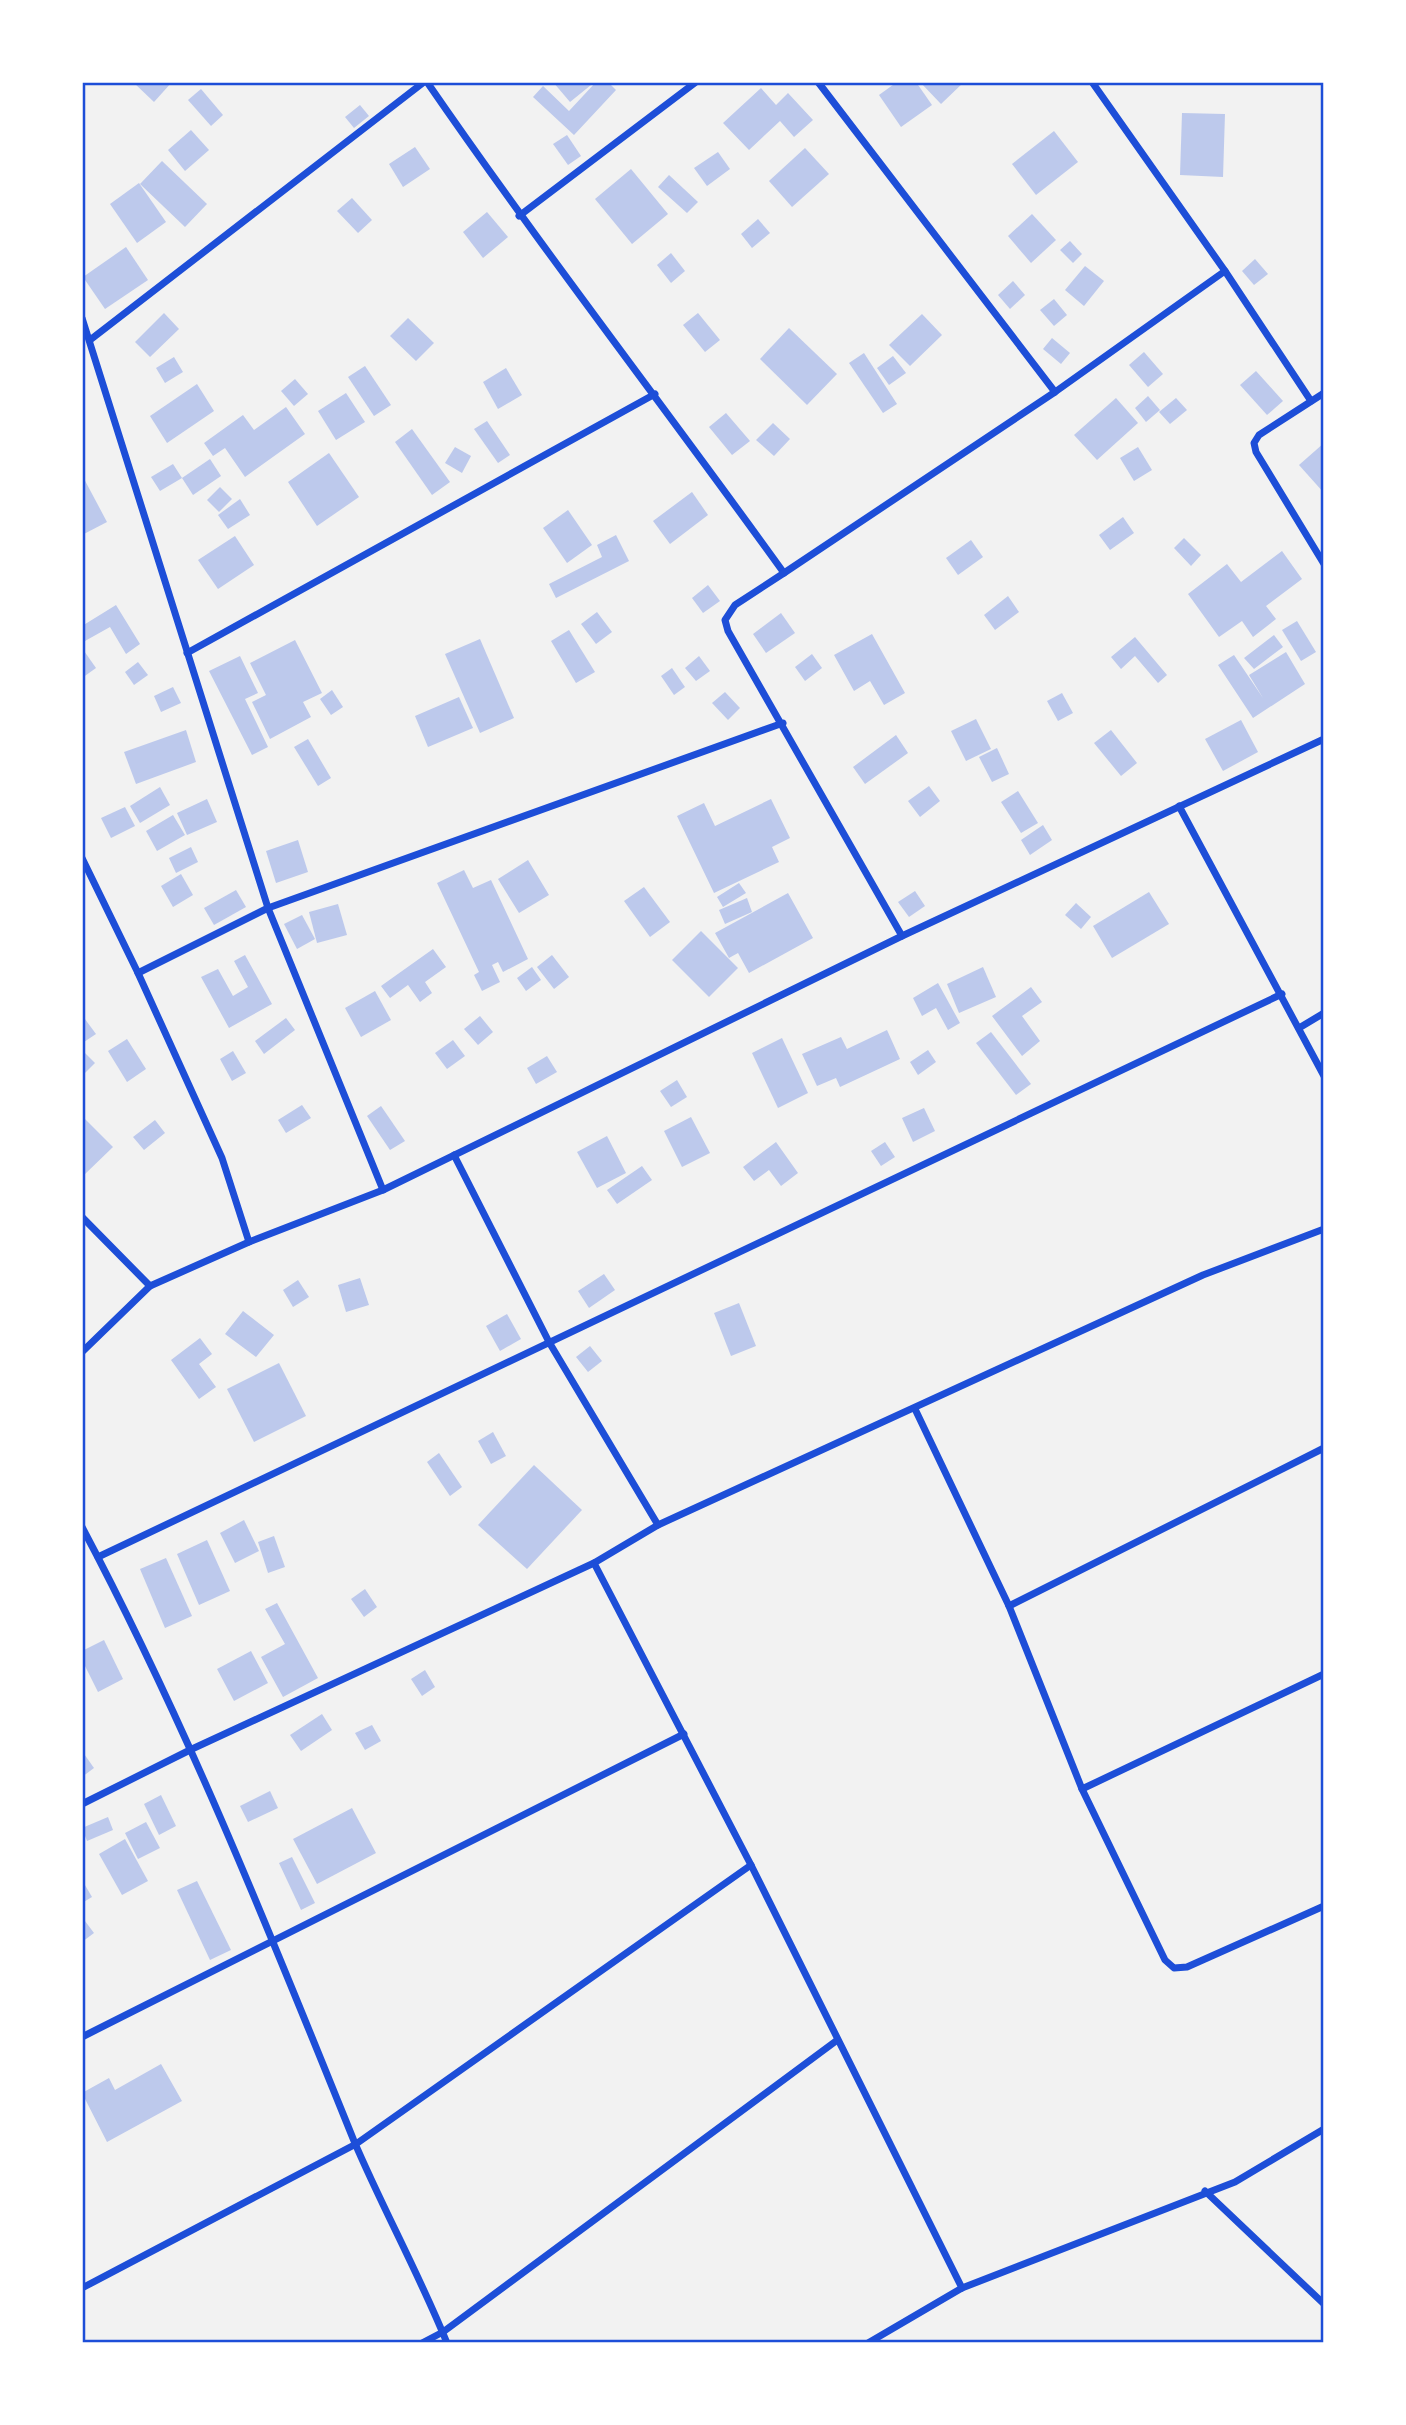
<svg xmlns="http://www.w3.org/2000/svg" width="1406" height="2425" viewBox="0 0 1406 2425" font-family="'Fira Sans',sans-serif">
	<rect width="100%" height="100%" fill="#f2f2f2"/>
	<g fill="#bdc9ec">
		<polygon points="133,82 172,82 154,102"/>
		<polygon points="553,82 589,82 591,85 570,102"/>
		<polygon points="596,82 608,82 616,90 574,135 533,97 543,86 569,111"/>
		<polygon points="897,82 916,82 932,105 901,127 879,95"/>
		<polygon points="920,82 964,82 941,104"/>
		<polygon points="761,88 776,105 788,93 813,120 794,137 780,121 749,150 723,123"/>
		<polygon points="201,89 223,115 211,126 188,100"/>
		<polygon points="360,105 369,116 354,128 345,117"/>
		<polygon points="1182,113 1225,114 1223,177 1180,175"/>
		<polygon points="191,130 209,150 185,171 168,150"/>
		<polygon points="1054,131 1078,162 1036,195 1012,164"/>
		<polygon points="567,135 581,156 568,165 553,144"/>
		<polygon points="415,147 430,169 403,187 389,164"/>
		<polygon points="805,148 829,174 792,207 769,181"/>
		<polygon points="718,152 730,169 707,186 694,168"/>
		<polygon points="162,161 207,204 185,227 140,184"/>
		<polygon points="631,169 668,214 632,244 595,199"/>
		<polygon points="669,175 698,202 687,213 658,187"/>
		<polygon points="139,183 166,222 137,243 110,204"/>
		<polygon points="352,198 372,220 358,233 337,211"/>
		<polygon points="487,212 508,237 483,258 463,232"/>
		<polygon points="1032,214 1056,240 1031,263 1008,236"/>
		<polygon points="758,219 770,233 752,248 741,234"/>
		<polygon points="1070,241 1082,254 1073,263 1060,250"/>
		<polygon points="126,247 148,280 105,309 83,277"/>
		<polygon points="671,253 685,271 671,283 657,265"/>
		<polygon points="1255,259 1268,274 1254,285 1242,271"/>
		<polygon points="1085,266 1104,281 1084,306 1065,290"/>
		<polygon points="1013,281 1025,295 1010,309 998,295"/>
		<polygon points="1054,299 1067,315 1054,326 1040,310"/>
		<polygon points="164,313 179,329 150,357 135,342"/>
		<polygon points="698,313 720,340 705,352 683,325"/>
		<polygon points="922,314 942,335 910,366 889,345"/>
		<polygon points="408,318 434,343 416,361 390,336"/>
		<polygon points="789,328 837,374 807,405 760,359"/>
		<polygon points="1052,338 1070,353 1061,364 1043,349"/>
		<polygon points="1144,352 1163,374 1148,387 1129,365"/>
		<polygon points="864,353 897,404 883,413 849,363"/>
		<polygon points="893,356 906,373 889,385 877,368"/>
		<polygon points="174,357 183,372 165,383 156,368"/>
		<polygon points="365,366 391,405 374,416 348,377"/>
		<polygon points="506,368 522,395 498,409 483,382"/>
		<polygon points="1256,371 1283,401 1267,415 1240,385"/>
		<polygon points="295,379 308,394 294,406 281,391"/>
		<polygon points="197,384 214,411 167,443 150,416"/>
		<polygon points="346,393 365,422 336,440 318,411"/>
		<polygon points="1148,396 1160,410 1146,422 1135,408"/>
		<polygon points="1116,398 1138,423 1097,460 1074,435"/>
		<polygon points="1176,398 1187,410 1170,424 1159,412"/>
		<polygon points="286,407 305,434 245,477 225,448 213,456 204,443 243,415 254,430"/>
		<polygon points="726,413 750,441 732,455 709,427"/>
		<polygon points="487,421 510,455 498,463 474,429"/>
		<polygon points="773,423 790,439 774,456 756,440"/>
		<polygon points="412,429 450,482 432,495 395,442"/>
		<polygon points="1324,443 1324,493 1299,465"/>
		<polygon points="455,447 471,456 462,473 445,463"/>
		<polygon points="1138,447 1152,470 1134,481 1120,458"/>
		<polygon points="329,453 359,497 317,526 288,482"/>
		<polygon points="210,459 221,476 193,495 182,478"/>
		<polygon points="173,464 182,478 160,491 151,477"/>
		<polygon points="82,475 107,522 82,535"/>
		<polygon points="220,487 232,499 219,512 207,500"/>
		<polygon points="692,492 708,515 670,544 653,521"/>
		<polygon points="240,499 250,515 228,529 218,515"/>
		<polygon points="568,510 592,545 567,563 543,528"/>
		<polygon points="1123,517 1134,533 1110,550 1099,535"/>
		<polygon points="616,535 629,561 556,598 549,584 602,557 597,545"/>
		<polygon points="235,536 254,565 218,589 198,560"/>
		<polygon points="1184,538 1201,555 1191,566 1174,548"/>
		<polygon points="971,540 983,557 958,575 946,558"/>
		<polygon points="1282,551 1302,579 1266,606 1276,619 1253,637 1242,621 1219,637 1188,594 1227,564 1241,582"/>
		<polygon points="708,585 720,601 703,613 692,598"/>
		<polygon points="1008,596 1019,612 995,630 984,615"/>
		<polygon points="116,605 140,644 126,654 110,627 85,641 82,637 82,626"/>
		<polygon points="597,612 612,632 596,644 581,624"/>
		<polygon points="781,613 795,633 766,653 753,634"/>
		<polygon points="1297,621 1316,652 1301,661 1282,630"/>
		<polygon points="569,630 595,672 576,683 551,641"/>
		<polygon points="872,634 905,693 884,705 870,681 854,691 834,655"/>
		<polygon points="1274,635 1283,647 1254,669 1244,658"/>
		<polygon points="1135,637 1167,675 1158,683 1135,656 1121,669 1111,657"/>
		<polygon points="480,639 514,718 480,733 445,654"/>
		<polygon points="295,640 322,693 303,702 311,717 270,739 252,702 266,695 250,663"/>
		<polygon points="82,648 96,668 82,678"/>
		<polygon points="1286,652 1305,684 1253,718 1218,665 1234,655 1263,698 1249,675"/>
		<polygon points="812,654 822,668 805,681 795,667"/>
		<polygon points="240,656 258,693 245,699 268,747 252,755 209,671"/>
		<polygon points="699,656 710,671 696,681 685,668"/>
		<polygon points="138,662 148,675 134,685 125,672"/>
		<polygon points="672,668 685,687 674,695 661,676"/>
		<polygon points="173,687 181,703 161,712 154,696"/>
		<polygon points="332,690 343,707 331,715 320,699"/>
		<polygon points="725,692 740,708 728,720 712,703"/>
		<polygon points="1062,693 1073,713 1058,721 1047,701"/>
		<polygon points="459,697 473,728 428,747 415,716"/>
		<polygon points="976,719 991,749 966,761 951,731"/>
		<polygon points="1241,720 1258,752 1223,771 1205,739"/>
		<polygon points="186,730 196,762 136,784 124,752"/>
		<polygon points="1111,730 1137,763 1121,776 1094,743"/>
		<polygon points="896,735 908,753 865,784 853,767"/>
		<polygon points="308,739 331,778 318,786 294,747"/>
		<polygon points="997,748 1009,774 992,782 979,757"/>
		<polygon points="929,786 940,801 920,817 908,801"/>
		<polygon points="160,787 170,805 140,823 130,806"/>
		<polygon points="1018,791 1038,823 1021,833 1001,802"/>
		<polygon points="207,799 217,822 187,835 177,813"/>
		<polygon points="771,799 790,838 772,847 779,862 714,893 677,816 704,803 715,826"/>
		<polygon points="125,807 135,826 111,838 101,818"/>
		<polygon points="173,815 185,835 157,851 146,831"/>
		<polygon points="1043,825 1052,840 1030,855 1021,840"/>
		<polygon points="298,840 308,872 276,883 266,851"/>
		<polygon points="191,847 198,862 176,873 169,858"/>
		<polygon points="528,860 549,895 519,913 498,879"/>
		<polygon points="464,870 473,888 491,880 528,959 503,972 498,962 492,965 500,982 482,991 474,975 479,972 437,883"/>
		<polygon points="181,874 193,895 173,907 161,886"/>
		<polygon points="739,883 746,893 723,907 717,897"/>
		<polygon points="644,887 670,922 650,937 624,901"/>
		<polygon points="236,890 246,907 214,925 204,908"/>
		<polygon points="915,891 925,906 909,917 898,902"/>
		<polygon points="1149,892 1169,924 1112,958 1093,926"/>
		<polygon points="788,893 813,938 749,973 738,953 729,958 715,933"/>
		<polygon points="747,898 752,912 725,924 719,910"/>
		<polygon points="1076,903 1091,917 1081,929 1065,915"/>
		<polygon points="338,904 347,935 317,943 309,912"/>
		<polygon points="302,915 315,939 297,949 284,924"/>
		<polygon points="701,931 738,968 709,997 672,960"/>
		<polygon points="433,949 446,967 425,982 432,993 420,1002 408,985 390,998 381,986"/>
		<polygon points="245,955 272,1004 229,1028 201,977 218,969 233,996 248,987 234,961"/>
		<polygon points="552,955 569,977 554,989 537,967"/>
		<polygon points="532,967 541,980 526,991 517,978"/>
		<polygon points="983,967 996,997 959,1013 947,984"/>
		<polygon points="938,983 960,1023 948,1030 936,1008 922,1016 913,998"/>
		<polygon points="1031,987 1042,1002 1022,1016 1040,1041 1022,1056 992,1016"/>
		<polygon points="375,991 391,1020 361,1037 345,1008"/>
		<polygon points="82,1015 96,1034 84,1042 82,1039"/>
		<polygon points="480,1016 493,1032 478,1045 464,1029"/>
		<polygon points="286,1018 295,1030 264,1054 255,1041"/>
		<polygon points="887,1030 900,1059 840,1087 836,1078 817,1086 802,1054 841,1037 847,1049"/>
		<polygon points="991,1032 1031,1084 1016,1095 976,1043"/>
		<polygon points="782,1038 808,1093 778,1108 752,1053"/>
		<polygon points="127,1039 146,1069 127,1082 108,1051"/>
		<polygon points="453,1040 465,1056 447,1069 435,1053"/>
		<polygon points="82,1050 95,1063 82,1076"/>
		<polygon points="928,1050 936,1062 918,1075 910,1062"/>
		<polygon points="233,1051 246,1073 232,1081 220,1059"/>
		<polygon points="547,1056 557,1072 536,1084 527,1068"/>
		<polygon points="677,1080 687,1097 671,1107 660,1091"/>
		<polygon points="302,1105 311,1118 286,1133 278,1120"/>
		<polygon points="381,1106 405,1141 390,1150 367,1116"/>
		<polygon points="924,1108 935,1131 913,1142 902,1118"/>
		<polygon points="691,1117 710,1153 682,1167 664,1131"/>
		<polygon points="84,1118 113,1147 84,1175 82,1120"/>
		<polygon points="155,1120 165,1133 144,1150 133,1137"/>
		<polygon points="607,1136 626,1173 597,1188 577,1152"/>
		<polygon points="776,1142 798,1173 781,1186 769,1170 754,1181 743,1167"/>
		<polygon points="885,1142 895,1157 881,1166 871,1151"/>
		<polygon points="642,1166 652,1180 617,1204 607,1190"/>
		<polygon points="604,1274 615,1290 589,1308 578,1291"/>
		<polygon points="360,1278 369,1305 346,1312 338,1285"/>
		<polygon points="298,1280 309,1297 293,1307 283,1290"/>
		<polygon points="739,1303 756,1346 731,1356 714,1313"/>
		<polygon points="243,1311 274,1335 256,1357 225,1334"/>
		<polygon points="507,1314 521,1339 500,1351 486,1326"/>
		<polygon points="200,1338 212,1354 199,1364 216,1387 199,1399 171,1360"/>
		<polygon points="590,1346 602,1361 588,1372 576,1357"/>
		<polygon points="279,1363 306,1416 254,1442 227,1389"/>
		<polygon points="493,1432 506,1456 491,1464 478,1441"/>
		<polygon points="439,1453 462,1487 450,1496 427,1462"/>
		<polygon points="534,1465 582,1510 527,1569 478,1525"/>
		<polygon points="244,1520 259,1551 235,1563 220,1533"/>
		<polygon points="274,1536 285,1567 268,1573 258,1542"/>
		<polygon points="207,1540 230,1591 199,1605 177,1554"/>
		<polygon points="166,1558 192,1616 165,1628 140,1569"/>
		<polygon points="365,1589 377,1607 364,1617 351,1599"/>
		<polygon points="277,1603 318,1678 283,1697 261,1657 285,1644 265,1609"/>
		<polygon points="104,1640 123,1679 98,1692 82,1660 82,1651"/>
		<polygon points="251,1651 268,1683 234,1701 217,1669"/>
		<polygon points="425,1670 435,1687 422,1696 411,1679"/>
		<polygon points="322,1714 332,1730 301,1751 290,1735"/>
		<polygon points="372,1725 381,1741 365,1750 355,1733"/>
		<polygon points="82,1751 94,1768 82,1777"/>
		<polygon points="270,1791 278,1808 248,1822 240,1806"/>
		<polygon points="161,1795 176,1826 159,1835 144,1804"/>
		<polygon points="352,1808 376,1853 317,1884 293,1839"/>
		<polygon points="108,1817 113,1830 87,1841 82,1828"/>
		<polygon points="146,1822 160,1848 138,1859 125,1833"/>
		<polygon points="125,1839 148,1881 122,1895 99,1854"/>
		<polygon points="292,1857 315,1903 301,1910 279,1863"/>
		<polygon points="82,1880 92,1897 82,1903"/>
		<polygon points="197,1881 231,1950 210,1960 177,1890"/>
		<polygon points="85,1921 94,1933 82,1942 82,1924"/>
		<polygon points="161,2064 182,2101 107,2142 82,2093 109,2078 115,2090"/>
	</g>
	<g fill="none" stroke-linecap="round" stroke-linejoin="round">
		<g stroke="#1d4ed8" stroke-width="7">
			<path d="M427,82C542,249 666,409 784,573L1055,392L1225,271"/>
			<polyline points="818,82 1055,392"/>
			<polyline points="1092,82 1225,271 1311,401"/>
			<polyline points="519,216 696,82"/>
			<polyline points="82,318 268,908 383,1190"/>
			<polyline points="90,340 424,82"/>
			<polyline points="1324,393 1259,435 1254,443 1256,452 1324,564"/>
			<polyline points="784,573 735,605 725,620 728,631 902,936"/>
			<polyline points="187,653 655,394"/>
			<polyline points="1179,806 1324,1076"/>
			<polyline points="82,858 138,973 222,1158 249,1242"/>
			<polyline points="138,973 268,908 783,723"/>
			<polyline points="1299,1028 1324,1013"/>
			<polyline points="454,1155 549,1342 658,1525"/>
			<polyline points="82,1217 150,1286 249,1242 383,1190 902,936 1324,739"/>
			<polyline points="82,1352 150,1286"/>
			<polyline points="915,1409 1009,1606 1082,1789 1165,1960 1174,1968 1187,1967 1324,1906"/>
			<path d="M82,1527C187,1725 270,1933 354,2141C383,2209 419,2274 447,2343"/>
			<polyline points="98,1557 1282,994"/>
			<polyline points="594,1563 751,1865 962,2288"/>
			<polyline points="1009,1606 1324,1448"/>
			<polyline points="1082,1789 1324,1674"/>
			<polyline points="82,1804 192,1749 594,1563 658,1525 1203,1275 1324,1229"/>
			<polyline points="82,2037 684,1734"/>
			<polyline points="1205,2191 1324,2304"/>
			<polyline points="82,2288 356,2144 751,1865"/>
			<polyline points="422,2343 443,2332 836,2041"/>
			<polyline points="868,2343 962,2288 1235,2182 1324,2129"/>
		</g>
	</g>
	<rect width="1406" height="2425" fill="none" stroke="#ffffff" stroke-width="168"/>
	<rect x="84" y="84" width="1238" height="2257" fill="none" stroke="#1d4ed8" stroke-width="2.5"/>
</svg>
